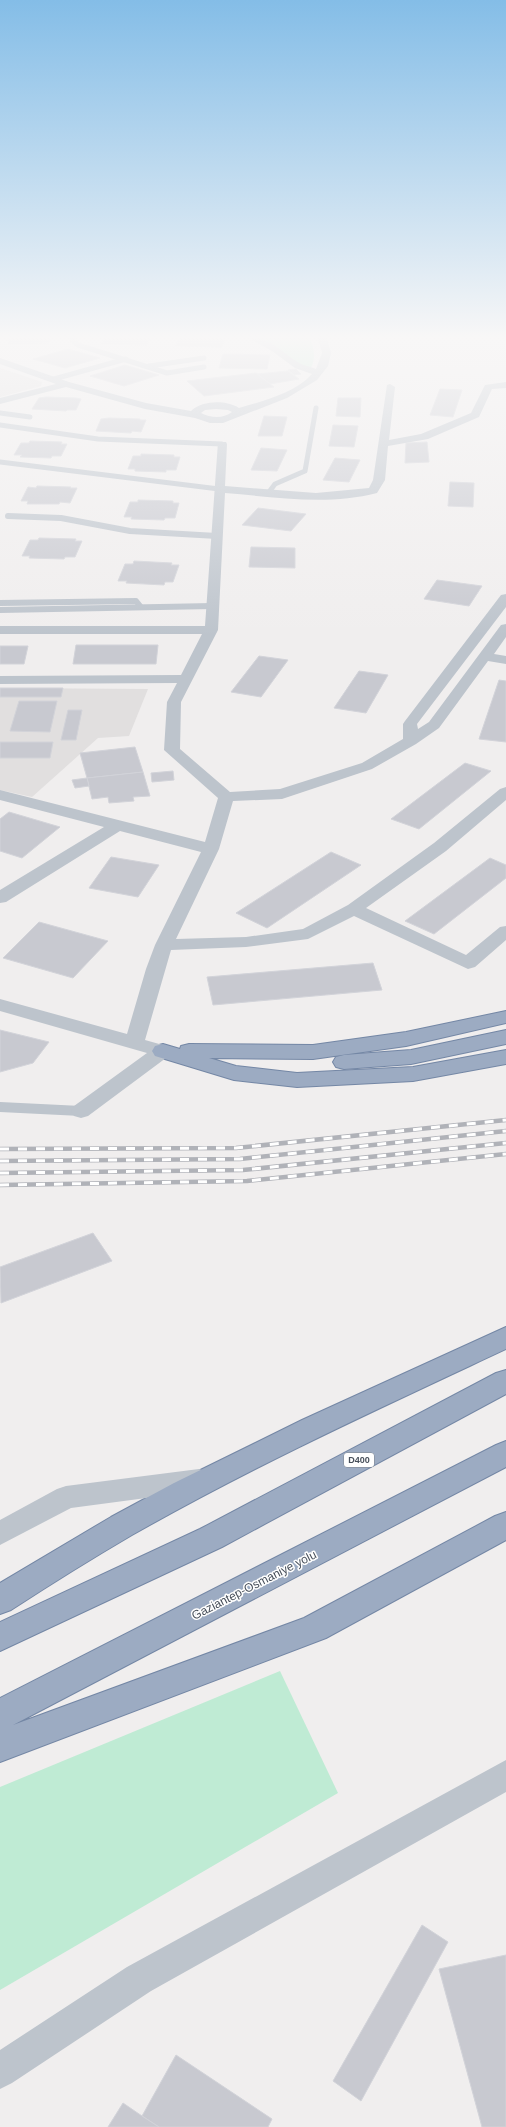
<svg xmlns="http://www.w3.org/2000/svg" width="506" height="2127" viewBox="0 0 506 2127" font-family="Helvetica,sans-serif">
	<rect width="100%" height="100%" fill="#f0eeee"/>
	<g fill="#e1dfdf">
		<polygon points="0,368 42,382 41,386 0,397"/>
		<polygon points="0,688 148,689 129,736 98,738 32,797 0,790"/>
	</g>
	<g fill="#bfebd4">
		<path d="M251,338H309C315,347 316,361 310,369C289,370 290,357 275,349C267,345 259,342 251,338Z"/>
		<polygon points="280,1671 338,1793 0,1990 0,1787"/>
	</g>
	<g fill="#c8c9d0" stroke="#d2d3d9">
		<polygon points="10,338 50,338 49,343 8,344"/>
		<polygon points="104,338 150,338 147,345 101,344"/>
		<polygon points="179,338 225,338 222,347 176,346"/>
		<polygon points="68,349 100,358 65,368 33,359"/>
		<polygon points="223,354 270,355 267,369 219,368"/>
		<polygon points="125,365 159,375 124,386 90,376"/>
		<polygon points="296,369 301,374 294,375 288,370"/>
		<polygon points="288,371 299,379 270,384 257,374"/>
		<polygon points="256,373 274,387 204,396 187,381"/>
		<polygon points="440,389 462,390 453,417 430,415"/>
		<polygon points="46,397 76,398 81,399 76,410 67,410 66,411 32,409 39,398"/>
		<polygon points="338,398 361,398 360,417 336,416"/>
		<polygon points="264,416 287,417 282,436 258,436"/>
		<polygon points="109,418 140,419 140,420 146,420 141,432 132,431 131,433 96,431 101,419"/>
		<polygon points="333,425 358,426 354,447 329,446"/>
		<polygon points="30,441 62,442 61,444 67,444 61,456 52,456 51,458 20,457 22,455 14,455 21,443 29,443"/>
		<polygon points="427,442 429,462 405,463 406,443"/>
		<polygon points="261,448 287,450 277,471 251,470"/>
		<polygon points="141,454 174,455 174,457 180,457 176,470 166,470 166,472 135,471 135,469 128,469 133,456 141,456"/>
		<polygon points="335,458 360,460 349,482 323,480"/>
		<polygon points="450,482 474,483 473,507 448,506"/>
		<polygon points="37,486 71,487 70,488 77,488 70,503 60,502 59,504 27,504 28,501 21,501 28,487 36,488"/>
		<polygon points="138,500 173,501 173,503 179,503 175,518 165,518 164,520 131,519 132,517 124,517 130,502 138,502"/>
		<polygon points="258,508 306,514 291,531 242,525"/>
		<polygon points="39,538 76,539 75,541 82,541 75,557 65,557 64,559 29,558 30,556 22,556 30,540 38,540"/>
		<polygon points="251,547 295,548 295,568 249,567"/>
		<polygon points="134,561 172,563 171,565 179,565 173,582 165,582 164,585 126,583 127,581 118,581 125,564 133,564"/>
		<polygon points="437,580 482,586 469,606 424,599"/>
		<polygon points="76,645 158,645 156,664 73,664"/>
		<polygon points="0,646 28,646 24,664 0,664"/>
		<polygon points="259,656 288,660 261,697 231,692"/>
		<polygon points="359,671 388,675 366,713 334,708"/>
		<polygon points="499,680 506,681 506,742 479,739"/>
		<polygon points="0,688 63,688 61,697 0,697"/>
		<polygon points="19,701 57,701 50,732 10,731"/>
		<polygon points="68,710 82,710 76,740 61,740"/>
		<polygon points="0,742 53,742 50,758 0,758"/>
		<polygon points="135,747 143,772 87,778 80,753"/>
		<polygon points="465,763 491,771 419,829 391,819"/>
		<polygon points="173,771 174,780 152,782 151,773"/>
		<polygon points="143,772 150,796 133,797 134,801 109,803 108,797 92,799 87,778"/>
		<polygon points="87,778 89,786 75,788 72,780"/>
		<polygon points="9,812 60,827 22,858 0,851 0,819"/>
		<polygon points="331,852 361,865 267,928 236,913"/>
		<polygon points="111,857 159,865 138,897 89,888"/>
		<polygon points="490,858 506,865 506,878 434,934 405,921"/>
		<polygon points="39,922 108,941 73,978 3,958"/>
		<polygon points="373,963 382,990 213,1005 207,977"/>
		<polygon points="0,1030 49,1042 33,1063 0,1072"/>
		<polygon points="93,1233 112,1261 1,1303 0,1267"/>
		<polygon points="422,1925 448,1942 361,2101 333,2081"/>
		<polygon points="506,1955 506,2127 482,2127 439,1969"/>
		<polygon points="176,2055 272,2119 268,2127 159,2127 142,2116"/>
		<polygon points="123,2103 142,2116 159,2127 108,2127"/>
	</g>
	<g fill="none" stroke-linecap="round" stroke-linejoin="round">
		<defs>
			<g id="trunk">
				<polygon points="506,1011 506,1023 406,1046 313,1059 209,1058 236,1066 297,1073 413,1067 506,1050 506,1064 413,1081 297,1087 234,1080 155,1056 152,1051 155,1046 163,1044 180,1049 181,1046 189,1044 313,1045 406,1032"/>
				<polygon points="506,1030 506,1044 411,1064 344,1069 336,1067 333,1062 336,1057 344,1055 411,1050"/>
				<path d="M506,1327V1349C380,1408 253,1466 132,1535C91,1559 51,1584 11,1610L0,1614V1583L111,1517L174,1483L302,1420Z"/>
				<polygon points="506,1370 506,1394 222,1547 0,1651 0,1622 200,1529 496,1373"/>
				<polygon points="506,1441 506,1467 13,1725 304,1618 495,1516 506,1512 506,1540 326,1638 0,1762 0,1698 496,1445"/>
			</g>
		</defs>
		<use href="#trunk" stroke="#7487a5" stroke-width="2"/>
		<g stroke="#bdc4cc" stroke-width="5">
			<polyline points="73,338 72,340 78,345 167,373 204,367"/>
			<polyline points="149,366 204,358"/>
			<polyline points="54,379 126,359"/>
			<polyline points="0,413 30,417"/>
			<polyline points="0,425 98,439 222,444"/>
			<polyline points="0,462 219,489"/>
			<polyline points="269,492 275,484 305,471 316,408"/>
		</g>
		<g stroke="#bdc4cc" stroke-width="6">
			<polyline points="8,516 61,518 130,531 217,536"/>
			<polyline points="0,603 136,601 140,606"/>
			<polyline points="0,610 213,606"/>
		</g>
		<polyline stroke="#bdc4cc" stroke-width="10" points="0,1107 81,1111"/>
		<g fill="#bdc4cc" fill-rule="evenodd">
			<path d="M248,338C273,338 281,353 301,364C306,366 312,367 316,369L322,353L318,338H327L331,353L328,366L317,380L287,398L223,423H210L195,418L145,409L66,387L0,404V398L56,384L0,364V358L69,382L146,403L191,411C203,400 226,400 239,408C263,401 295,393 312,374L295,368L272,351ZM216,409L228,410L232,412C223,419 211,418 201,413L205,410Z"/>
			<path d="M506,382V388L492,389L479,417L428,439L388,446L385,480L377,493C327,506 275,497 225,493L218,630L181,702L180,749L230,792L280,789L362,763L403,739V724L405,721L501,595L506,594V607L417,724L418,729L429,722L501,625L506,624V637L494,654L506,656V664L488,661L439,728L416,744L372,769L282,799L233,801L219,849L176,939L246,937L303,929L348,905L434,843L500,789L506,787V800L446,851L366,908L466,955L500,927L506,926V940L475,967L468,969L354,916L308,939L246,947L171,950L145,1040L170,1047L173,1051L170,1055L88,1116L81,1118L74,1116L71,1111L74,1106L147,1053L0,1011V999L127,1034L146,969L155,945L201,852L120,831L6,902L0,903V890L104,827L0,800V790L205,842L218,798L164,750L167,702L177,683L0,684V676L181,675L202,634H0V626H205L218,442H226L227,444L225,486L316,493L369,488L373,480L387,385L390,384L395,387L389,440L421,434L471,413L485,385Z"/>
			<polygon points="199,1469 208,1472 212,1480 208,1488 199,1491 71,1508 0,1545 0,1520 57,1489 66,1486"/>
			<polygon points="506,1760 506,1792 151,1991 12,2083 0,2089 0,2050 127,1967"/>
		</g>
		<use href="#trunk" fill="#9cabc2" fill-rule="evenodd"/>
		<defs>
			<g id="rail">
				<polyline points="0,1149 236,1148 506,1120"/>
				<polyline points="0,1161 240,1159 506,1131"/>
				<polyline points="0,1173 243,1170 506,1143"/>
				<polyline points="0,1185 247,1181 506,1154"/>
			</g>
		</defs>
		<use href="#rail" stroke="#b0b2b8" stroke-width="4.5"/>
		<use href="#rail" stroke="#fff" stroke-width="3" stroke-dasharray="9" stroke-linecap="butt"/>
	</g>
	<linearGradient id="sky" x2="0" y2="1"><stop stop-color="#84bde7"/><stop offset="0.53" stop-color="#f8f7f7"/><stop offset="1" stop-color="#f8f7f7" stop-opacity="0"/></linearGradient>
	<rect width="506" height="636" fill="url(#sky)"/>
	<g text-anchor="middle" stroke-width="3" stroke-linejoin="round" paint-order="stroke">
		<rect fill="#fff" stroke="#7e848c" stroke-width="1" x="344" y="1453" width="30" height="14" rx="3"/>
		<g font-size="9" font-weight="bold" fill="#474f5a">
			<text x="359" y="1463">D400</text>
		</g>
		<g font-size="12" fill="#474f5a" stroke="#fff">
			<text transform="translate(254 1585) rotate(-27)" y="4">Gaziantep-Osmaniye yolu</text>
		</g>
	</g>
</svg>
